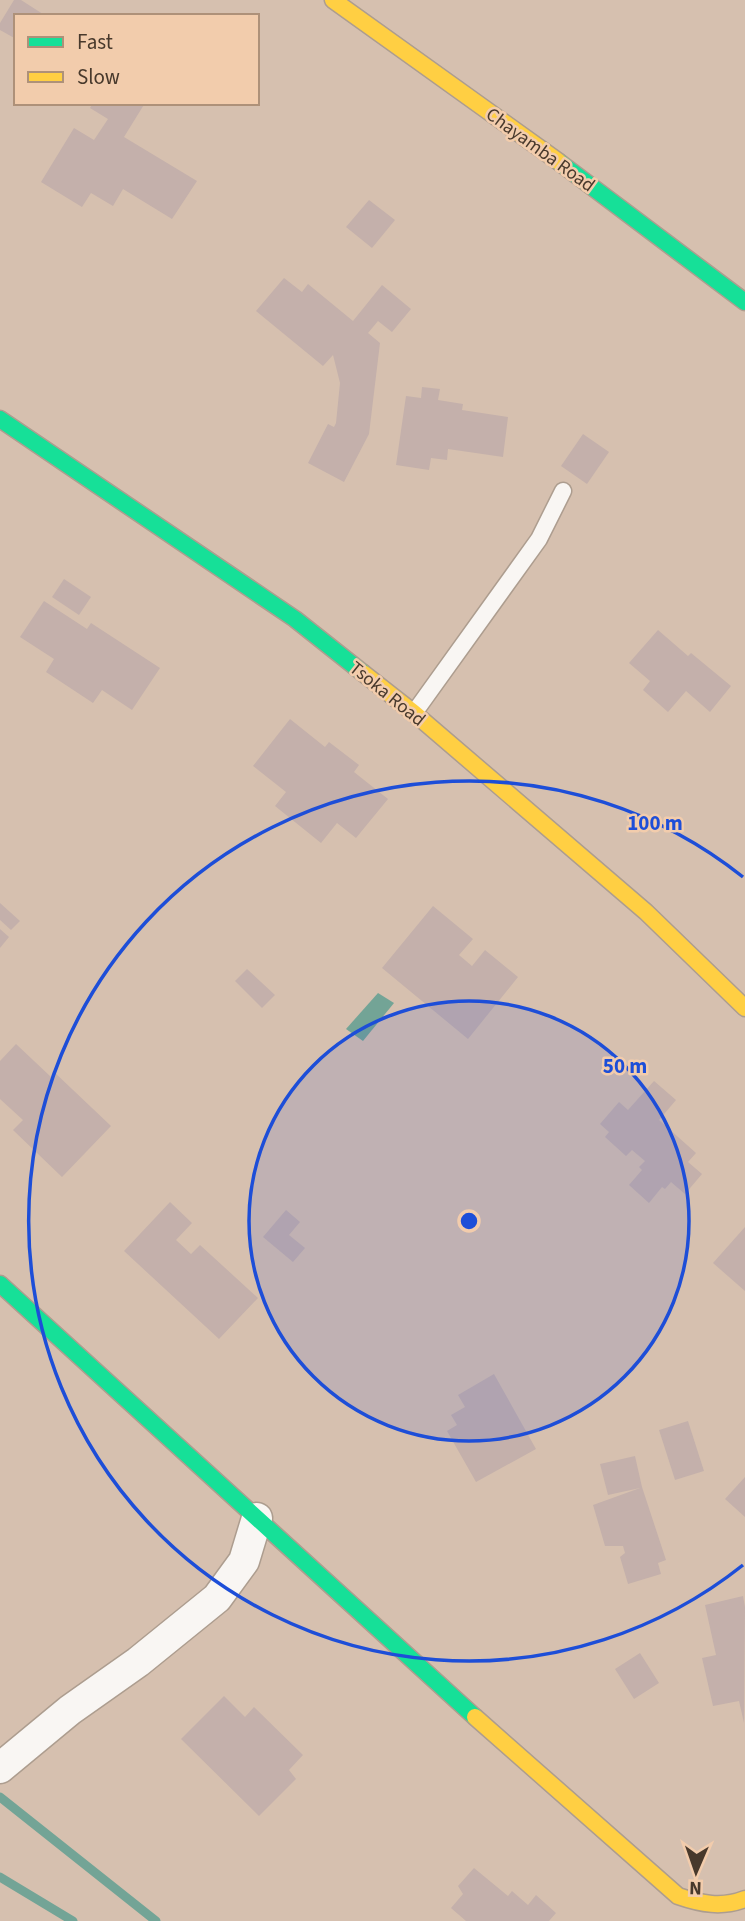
<svg xmlns="http://www.w3.org/2000/svg" width="745" height="1921" viewBox="0 0 745 1921" font-family="'Source Sans 3',sans-serif">
	<rect width="100%" height="100%" fill="#d6c0af"/>
	<polygon fill="#73a496" points="378,993 394,1003 363,1041 346,1029"/>
	<g fill="none" stroke-linecap="round" stroke-linejoin="round">
		<g stroke="#73a496" stroke-width="9">
			<polyline points="0,1797 156,1921"/>
			<polyline points="0,1877 73,1921"/>
		</g>
	</g>
	<g fill="#c4b0ab">
		<polygon points="14,0 21,0 46,16 16,16 16,39 0,30 0,23"/>
		<polygon points="93,103 145,103 124,137 197,181 172,219 123,189 113,206 91,193 82,207 41,182 74,128 94,140 108,119 90,108"/>
		<polygon points="369,200 395,220 372,248 346,227"/>
		<polygon points="284,278 302,292 308,284 353,321 382,285 411,309 392,332 378,321 368,333 380,343 369,434 344,482 308,463 328,424 334,427 336,423 340,383 333,355 323,366 256,311"/>
		<polygon points="422,387 440,389 438,400 463,404 462,410 508,417 503,457 448,449 447,460 431,458 429,470 396,465 406,396 421,398"/>
		<polygon points="583,434 609,452 587,484 561,466"/>
		<polygon points="64,579 91,597 79,615 52,597"/>
		<polygon points="44,601 87,629 91,623 160,668 132,710 102,690 93,703 46,672 54,659 20,637"/>
		<polygon points="658,630 688,656 691,653 731,686 710,712 686,691 668,712 643,690 650,681 629,663"/>
		<polygon points="290,719 325,747 329,742 359,765 354,772 388,799 356,838 337,823 321,843 275,806 286,792 253,766"/>
		<polygon points="0,903 20,921 11,930 0,920"/>
		<polygon points="433,906 473,939 459,955 472,966 485,950 518,977 468,1039 382,968"/>
		<polygon points="0,929 9,937 0,948"/>
		<polygon points="247,969 275,995 262,1008 235,981"/>
		<polygon points="16,1044 51,1077 53,1071 111,1126 62,1177 13,1130 23,1120 0,1099 0,1061"/>
		<polygon points="654,1081 676,1100 659,1120 696,1153 688,1162 702,1174 685,1194 671,1182 665,1189 662,1187 649,1203 629,1185 642,1170 639,1167 645,1161 632,1150 626,1156 605,1137 609,1132 600,1124 619,1102 628,1110"/>
		<polygon points="170,1202 192,1223 176,1240 191,1254 200,1245 258,1298 219,1339 124,1251"/>
		<polygon points="286,1210 300,1222 289,1235 305,1248 293,1262 263,1237"/>
		<polygon points="745,1227 745,1291 713,1263"/>
		<polygon points="494,1374 536,1449 476,1482 447,1431 457,1425 451,1415 465,1407 458,1395"/>
		<polygon points="688,1421 704,1471 675,1480 659,1430"/>
		<polygon points="635,1456 642,1487 666,1560 658,1563 661,1574 628,1584 620,1557 625,1553 623,1546 605,1546 593,1505 640,1488 608,1495 600,1464"/>
		<polygon points="745,1477 745,1517 725,1499"/>
		<polygon points="743,1596 745,1607 744,1723 739,1701 713,1706 702,1658 716,1655 705,1605"/>
		<polygon points="640,1653 659,1683 634,1699 615,1669"/>
		<polygon points="224,1696 245,1717 254,1707 303,1755 289,1770 296,1779 259,1816 181,1739"/>
		<polygon points="474,1868 508,1896 512,1891 528,1905 536,1895 556,1913 549,1921 466,1921 451,1908 463,1894 458,1886"/>
	</g>
	<g fill="none" stroke-linecap="round" stroke-linejoin="round">
		<defs>
			<polyline id="lane" points="414,713 539,539 563,491"/>
			<polyline id="street" points="0,1768 70,1710 138,1662 217,1598 244,1561 257,1518"/>
			<g id="fast">
				<polyline points="559,162 745,302"/>
				<polyline points="0,419 295,619 363,673"/>
				<polyline points="0,1284 475,1717"/>
			</g>
			<g id="slow">
				<polyline points="333,0 559,162"/>
				<polyline points="363,673 414,713 646,912 745,1008"/>
				<path d="M475,1717L678,1896C701,1904 722,1908 745,1899"/>
			</g>
		</defs>
		<use href="#lane" stroke="#ad9d8f" stroke-width="19"/>
		<use href="#street" stroke="#ad9d8f" stroke-width="33"/>
		<use href="#fast" stroke="#ad9d8f" stroke-width="19"/>
		<use href="#slow" stroke="#ad9d8f" stroke-width="19"/>
		<use href="#lane" stroke="#f9f6f3" stroke-width="16"/>
		<use href="#street" stroke="#f9f6f3" stroke-width="30"/>
		<use href="#fast" stroke="#16e098" stroke-width="16"/>
		<use href="#slow" stroke="#ffcf43" stroke-width="16"/>
	</g>
	<circle cx="469" cy="1221" r="220" fill="#1d4ed8" fill-opacity=".12"/>
	<g fill="none" stroke="#1d4ed8" stroke-width="3.5">
		<circle cx="469" cy="1221" r="220"/>
		<path d="M743 1565A440 440 0 1 1 743 877"/>
	</g>
	<g text-anchor="middle" stroke-width="5" stroke-linejoin="round" paint-order="stroke">
		<g font-size="19" fill="#48392c" stroke="#f2ccac">
			<text transform="translate(541 149) rotate(36)" y="7">Chayamba Road</text>
			<text transform="translate(388 693) rotate(39)" y="7">Tsoka Road</text>
		</g>
	</g>
	<circle cx="469" cy="1221" r="10" fill="#1d4ed8" stroke="#f2ccac" stroke-width="3.5"/>
	<g font-size="21" text-anchor="middle" font-weight="bold" fill="#1d4ed8" stroke="#f2ccac" stroke-width="5" stroke-linejoin="round" paint-order="stroke">
		<text x="655" y="830">100 m</text>
		<text x="625" y="1073">50 m</text>
	</g>
	<rect x="14" y="14" width="245" height="91" fill="#f2ccac" stroke="#ae9179" stroke-width="2"/>
	<rect x="28" y="37" width="35" height="10" fill="#16e098" stroke="#ae9179" stroke-width="2"/>
	<text x="77" y="49" font-size="21" fill="#48392c">Fast</text>
	<rect x="28" y="72" width="35" height="10" fill="#ffcf43" stroke="#ae9179" stroke-width="2"/>
	<text x="77" y="84" font-size="21" fill="#48392c">Slow</text>
	<g transform="translate(696 1872) rotate(182)" stroke="#f2ccac" stroke-width="5" paint-order="stroke">
	<path d="M0-5L12 26L0 18L-12 26Z" fill="#48392c"/>
	<text y="-10" font-size="19" font-weight="bold" text-anchor="middle" fill="#48392c">N</text>
	</g>
</svg>
